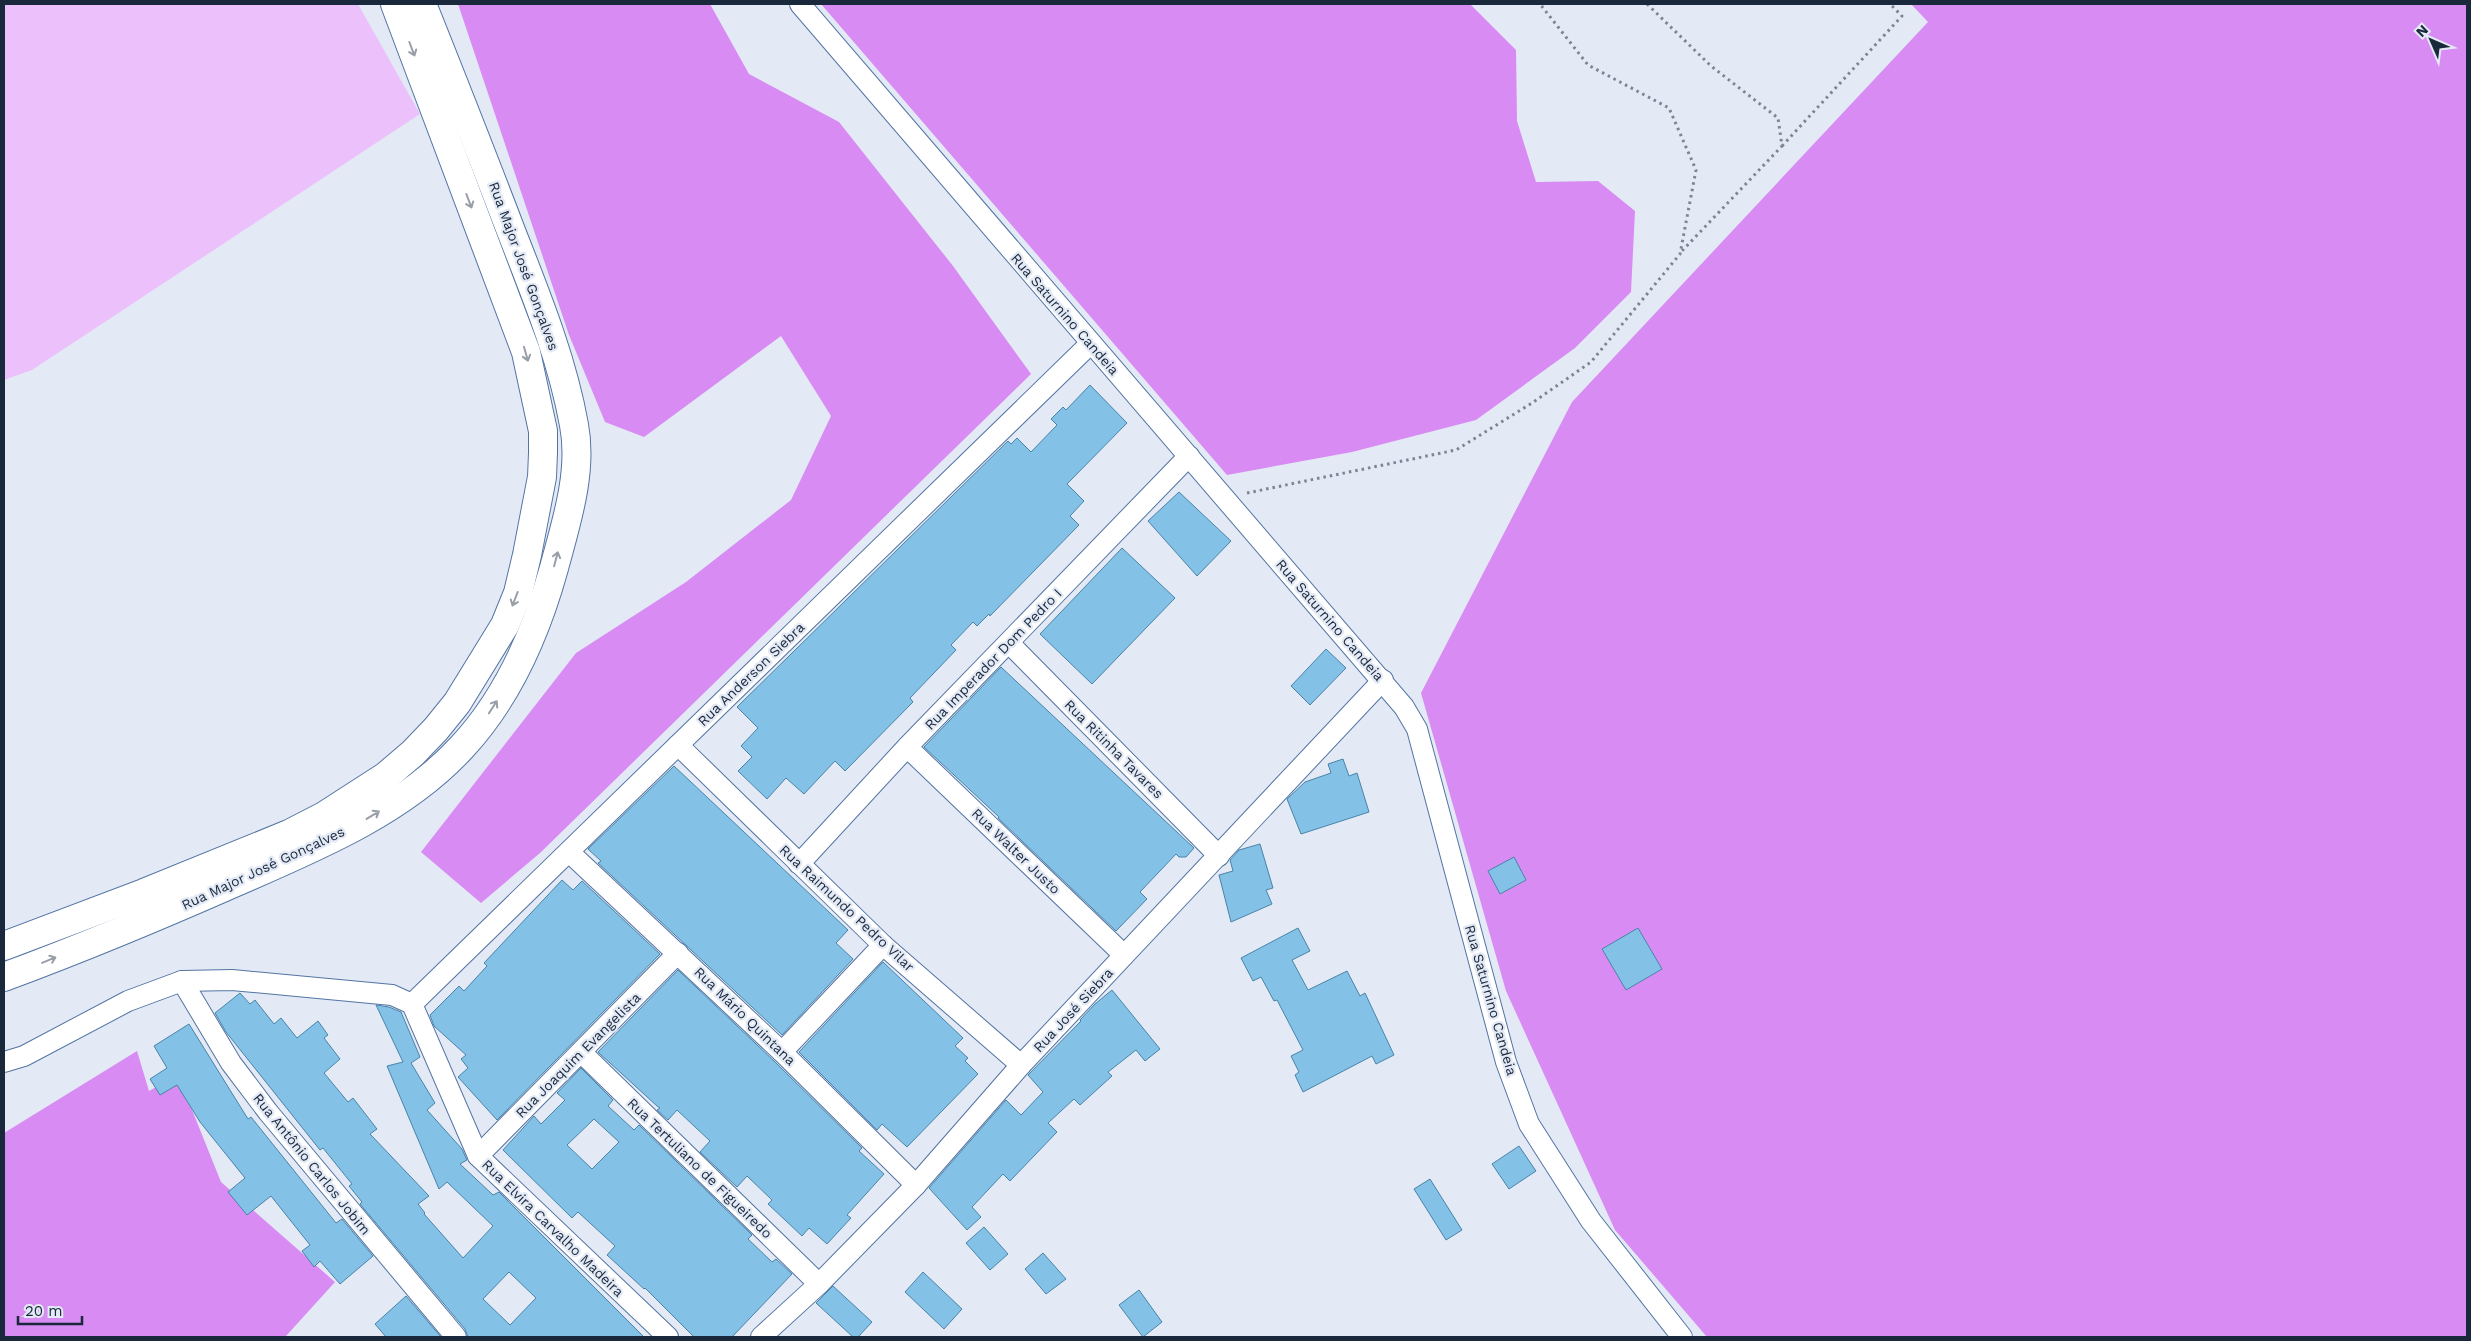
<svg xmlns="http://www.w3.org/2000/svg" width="2471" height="1341" viewBox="0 0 2471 1341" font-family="'Work Sans',sans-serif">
	<rect width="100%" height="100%" fill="#e3eaf5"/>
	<polygon fill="#ecc1fb" points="4,4 358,4 420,114 32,370 4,380"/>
	<g fill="#d88bf2">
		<polygon points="458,4 710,4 749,74 839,122 953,266 1031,374 540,853 481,903 421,852 576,653 686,582 791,500 831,416 781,336 644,437 605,422 569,335"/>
		<polygon points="821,4 1470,4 1516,50 1517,121 1536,182 1598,181 1635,211 1631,292 1575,348 1476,420 1352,452 1227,475"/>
		<polygon points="1911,4 2467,4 2467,1337 1707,1337 1615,1230 1506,991 1421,693 1572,402 1928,22"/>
		<polygon points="137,1051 149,1091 178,1075 221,1182 335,1282 286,1336 4,1337 4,1133"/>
	</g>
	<g fill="#84c1e7" stroke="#4984a8" fill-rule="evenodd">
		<polygon points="1090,385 1127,423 1067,484 1084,501 1070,516 1079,525 990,616 989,614 977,626 973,622 951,645 956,650 910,698 913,702 845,771 835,761 804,794 786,778 767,799 738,771 752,757 741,746 758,728 737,707 1008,441 1011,444 1017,438 1031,452 1057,425 1051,419 1063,407 1066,410"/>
		<polygon points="1179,492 1231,541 1197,576 1148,521"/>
		<polygon points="1122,548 1175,598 1092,684 1040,634"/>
		<polygon points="1326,649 1346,668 1310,705 1291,686"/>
		<polygon points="1001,667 1194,848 1186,857 1179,857 1176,854 1140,892 1147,899 1116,931 998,818 999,817 924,747"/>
		<polygon points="1343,759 1349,776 1357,773 1369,812 1301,834 1287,799 1305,782 1331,773 1328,764"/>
		<polygon points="674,766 848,930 836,943 853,959 782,1035 598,863 601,861 588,849"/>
		<polygon points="1260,844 1273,888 1266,890 1272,904 1231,922 1219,875 1233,871 1230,860 1239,850"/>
		<polygon points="1514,857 1526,880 1500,894 1488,871"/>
		<polygon points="562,880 573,890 582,881 660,954 497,1120 458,1077 468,1068 461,1059 466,1055 434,1026 430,1015 459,986 464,991 487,966 484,963"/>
		<polygon points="1298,928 1310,951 1292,960 1308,990 1347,971 1360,996 1365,993 1394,1055 1376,1064 1372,1056 1303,1092 1295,1075 1299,1072 1291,1056 1303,1050 1277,1000 1274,1001 1261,977 1253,981 1241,958"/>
		<polygon points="1638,928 1662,969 1626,990 1602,949"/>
		<polygon points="883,962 963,1038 955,1046 968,1058 965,1061 978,1074 907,1147 882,1124 877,1130 799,1052"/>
		<polygon points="678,970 774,1061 862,1148 859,1151 884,1174 847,1215 851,1218 827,1244 809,1228 802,1236 768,1204 772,1200 747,1176 737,1187 700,1152 710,1141 677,1110 668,1120 657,1110 660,1108 657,1106 598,1052"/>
		<polygon points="1112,990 1160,1049 1145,1061 1136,1050 1108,1072 1112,1076 1080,1105 1074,1099 1048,1123 1057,1132 1010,1181 1003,1174 972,1207 981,1217 967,1230 929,1188 1006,1100 1021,1115 1043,1092 1028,1075 1081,1021 1080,1020 1095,1004"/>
		<path d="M240,993L250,1004L255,1000L274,1024L281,1018L297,1038L318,1021L328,1035L324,1038L340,1059L324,1073L348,1102L353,1098L377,1129L370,1134L429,1196L418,1204L425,1213L424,1214L463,1258L493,1226L447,1182L439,1189L387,1066L403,1062L376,1005L389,1007L401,1012L420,1057L411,1063L435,1103L427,1110L462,1149L467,1160L460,1164L493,1195L499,1192L644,1337H468L465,1329L360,1204L362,1202L349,1186L352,1184L323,1148L320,1150L226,1032L215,1013ZM509,1272L536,1298L510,1325L483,1299Z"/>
		<polygon points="189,1024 248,1119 251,1117 336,1223 342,1219 373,1256 340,1284 320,1261 314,1267 302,1251 310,1245 271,1196 247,1215 228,1192 245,1178 200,1122 177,1085 160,1095 150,1079 167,1068 154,1046"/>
		<path d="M581,1068L613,1100L608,1106L634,1130L639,1125L752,1235L748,1239L772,1262L776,1259L792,1274L732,1337H694L645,1288L644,1289L607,1255L615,1246L578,1212L572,1218L503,1150L534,1116L541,1124L565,1100L557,1093ZM594,1119L619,1142L592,1169L567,1145Z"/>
		<polygon points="1519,1146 1536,1171 1509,1189 1492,1164"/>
		<polygon points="1430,1179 1462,1230 1446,1240 1414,1189"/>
		<polygon points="984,1227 1008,1254 990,1270 966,1243"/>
		<polygon points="1043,1253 1066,1279 1046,1294 1025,1269"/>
		<polygon points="923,1272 962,1309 944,1329 905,1292"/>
		<polygon points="833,1286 872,1322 858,1337 853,1337 816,1303"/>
		<polygon points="1139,1290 1162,1322 1143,1337 1119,1305"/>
		<polygon points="406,1296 441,1337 386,1337 375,1324"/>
	</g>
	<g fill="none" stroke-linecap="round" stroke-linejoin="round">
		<defs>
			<g id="street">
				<polyline points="800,4 1404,707 1417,729 1506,1062 1529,1124 1591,1221 1682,1337"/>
				<polyline points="1009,643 1219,856"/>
				<polyline points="678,745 883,945 1021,1065"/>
				<polyline points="907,747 1124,955"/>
				<polyline points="569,852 782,1052 916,1185"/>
				<polyline points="799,864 907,747 1189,456"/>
				<polyline points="182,981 231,1063 268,1112 456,1337"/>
				<polyline points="412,1004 1090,344"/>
				<polyline points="581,1052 819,1284"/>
				<polyline points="782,1052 883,945"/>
				<polyline points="4,1062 24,1056 128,1001 182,981 232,980 392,995 412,1004 478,1156 668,1337"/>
				<polyline points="478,1156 678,953"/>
				<polyline points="761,1337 819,1284 916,1185 1021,1065 1383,680"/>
			</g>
			<g id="secondary">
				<polyline points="4,946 144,893 289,834 324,816 386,776 413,753 436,729 457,703 505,625 518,593 527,555 542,477 543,453 543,431 526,352 395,4"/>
				<path d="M4,977C82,948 159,916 236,882C314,848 402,812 461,748C508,698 536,633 554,568C566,523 583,472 574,425C562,358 536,295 511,231C482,155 452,79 422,4"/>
			</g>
		</defs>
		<use href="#street" stroke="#5374a3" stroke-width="22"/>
		<use href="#secondary" stroke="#5374a3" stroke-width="30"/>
		<g stroke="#7b8595" stroke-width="3" stroke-dasharray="2.5 4" stroke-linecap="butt">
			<polyline points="1647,4 1711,66 1778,118 1782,146 1681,252"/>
			<polyline points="1782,146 1902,16 1890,4"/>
			<polyline points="1247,493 1456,450 1532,403 1591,362 1680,254 1696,170 1669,108 1588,65 1540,4"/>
		</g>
		<use href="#street" stroke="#fff" stroke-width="20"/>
		<use href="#secondary" stroke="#fff" stroke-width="28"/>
	</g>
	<defs><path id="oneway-shaft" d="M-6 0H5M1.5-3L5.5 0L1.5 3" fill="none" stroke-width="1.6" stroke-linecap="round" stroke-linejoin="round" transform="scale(1.25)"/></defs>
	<g stroke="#989ea7">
		<use href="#oneway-shaft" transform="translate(412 49) rotate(69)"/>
		<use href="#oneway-shaft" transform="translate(469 201) rotate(69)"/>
		<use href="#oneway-shaft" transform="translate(526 354) rotate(74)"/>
		<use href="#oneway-shaft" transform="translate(556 559) rotate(-75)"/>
		<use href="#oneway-shaft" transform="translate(515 599) rotate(111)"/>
		<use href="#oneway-shaft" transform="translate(493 707) rotate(-57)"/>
		<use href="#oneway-shaft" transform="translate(373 815) rotate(-31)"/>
		<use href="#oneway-shaft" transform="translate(49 960) rotate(-22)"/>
	</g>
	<g text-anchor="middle" stroke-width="4.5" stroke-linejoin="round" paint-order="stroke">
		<g font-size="14" fill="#1a283c" stroke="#e3eaf5">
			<text transform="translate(524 266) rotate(70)" y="5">Rua Major José Gonçalves</text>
			<text transform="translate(1065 314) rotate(49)" y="5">Rua Saturnino Candeia</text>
			<text transform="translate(1330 620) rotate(49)" y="5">Rua Saturnino Candeia</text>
			<text transform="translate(993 659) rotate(-46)" y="5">Rua Imperador Dom Pedro I</text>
			<text transform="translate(751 674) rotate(-44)" y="5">Rua Anderson Siebra</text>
			<text transform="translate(1114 749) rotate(45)" y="5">Rua Ritinha Tavares</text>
			<text transform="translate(1016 851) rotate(44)" y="5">Rua Walter Justo</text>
			<text transform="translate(263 868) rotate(-25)" y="5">Rua Major José Gonçalves</text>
			<text transform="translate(847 908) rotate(43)" y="5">Rua Raimundo Pedro Vilar</text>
			<text transform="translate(1491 1000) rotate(74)" y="5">Rua Saturnino Candeia</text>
			<text transform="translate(1073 1010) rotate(-47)" y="5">Rua José Siebra</text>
			<text transform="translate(745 1016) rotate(44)" y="5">Rua Mário Quintana</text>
			<text transform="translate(578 1055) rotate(-45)" y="5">Rua Joaquim Evangelista</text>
			<text transform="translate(312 1164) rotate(51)" y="5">Rua Antônio Carlos Jobim</text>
			<text transform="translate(700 1168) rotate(44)" y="5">Rua Tertuliano de Figueiredo</text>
			<text transform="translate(553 1228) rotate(44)" y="5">Rua Elvira Carvalho Madeira</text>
		</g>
	</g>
	<rect width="2471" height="1341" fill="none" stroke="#1a283c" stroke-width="10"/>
	<g transform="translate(2431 40) rotate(315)" stroke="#e3eaf5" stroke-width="4" paint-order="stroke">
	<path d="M0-4L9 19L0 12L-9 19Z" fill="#1a283c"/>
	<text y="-8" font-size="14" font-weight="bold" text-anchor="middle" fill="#1a283c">N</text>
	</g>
	<path d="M18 1316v8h64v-8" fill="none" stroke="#1a283c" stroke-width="2.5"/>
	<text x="25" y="1316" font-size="15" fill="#1a283c" stroke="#e3eaf5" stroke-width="4" paint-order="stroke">20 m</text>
</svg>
